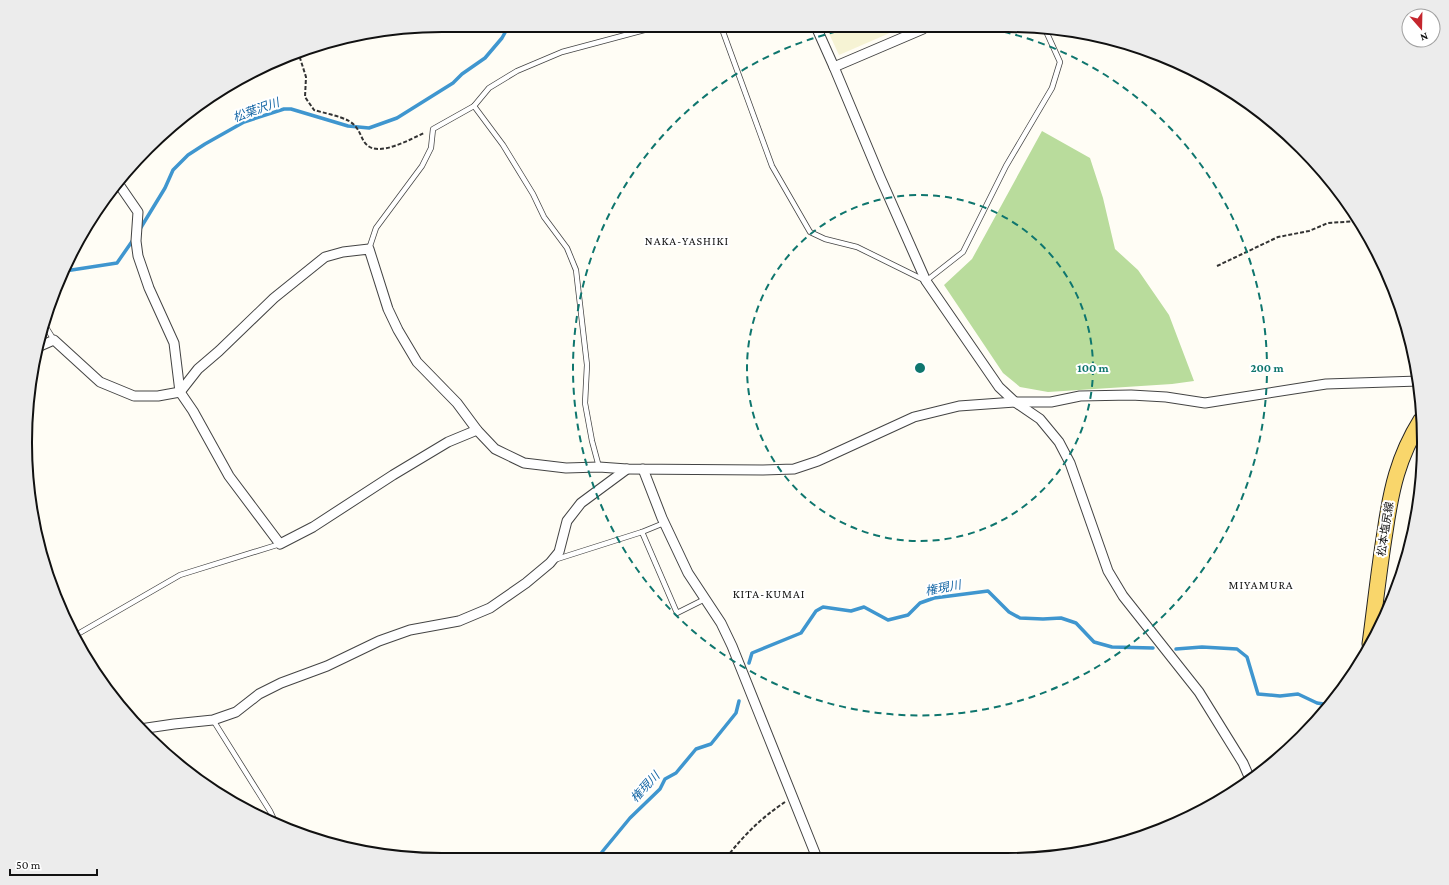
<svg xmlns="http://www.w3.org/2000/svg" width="1449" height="885" viewBox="0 0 1449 885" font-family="'Crimson Pro','Noto Sans JP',serif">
	<rect width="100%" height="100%" fill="#fffdf5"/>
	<polygon fill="#f6f3d4" points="827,29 899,29 839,55"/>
	<polygon fill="#b9dc9c" points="1042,131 1090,158 1103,198 1115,249 1138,270 1169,315 1194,381 1172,384 1048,392 1020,387 1003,373 944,285 972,259"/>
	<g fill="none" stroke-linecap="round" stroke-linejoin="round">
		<g stroke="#3f96cf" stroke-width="3.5">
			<polyline points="140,229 165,188 173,170 188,155 205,144 244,122 284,109 291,109 348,126 369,128 397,118 453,83 462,74 485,58 502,38 507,29"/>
			<polyline points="65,271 117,263 133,240"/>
			<polyline points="1176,649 1202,647 1237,649 1247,657 1258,694 1280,696 1298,694 1317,703 1330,705"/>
			<polyline points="749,663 752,653 801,633 816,611 823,607 851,611 864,607 888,620 908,615 920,603 934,598 988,591 1009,612 1020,618 1043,619 1061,618 1076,623 1094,642 1112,647 1153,648"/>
			<polyline points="600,857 602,852 630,818 660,789 665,779 676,773 696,749 711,744 736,713 739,701"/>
		</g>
		<defs>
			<g id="service">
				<polyline points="722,29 772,166 810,232 825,239 857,247 926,281 963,252 1006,166 1052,88 1060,62 1045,29"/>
				<polyline points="474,106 503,145 533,194 544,217 567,248 576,270 587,365 585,403 592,441 599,467"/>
				<polyline points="369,249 376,228 422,166 431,148 433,129 474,106 489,88 517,71 562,52 648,29"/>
				<polyline points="44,324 54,340"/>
				<polyline points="664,523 642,532 677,613 705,599"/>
				<polyline points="554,560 642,532"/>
				<polyline points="76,635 180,575 280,544"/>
				<polyline points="213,720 270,811 276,824"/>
			</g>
			<g id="minor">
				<polyline points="817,29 834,67 880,177 926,281 999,387 1015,402 1040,419 1059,442 1070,463 1108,571 1123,596 1199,692 1243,763 1250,779"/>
				<polyline points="834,67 923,29"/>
				<polyline points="118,183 138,212 136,241 138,256 149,288 174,343 180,392 193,411 229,476 280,544 313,527 393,475 448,442 477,430"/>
				<polyline points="38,347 54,340 100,382 134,396 158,396 180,392 198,369 219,351 274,298 325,257 343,252 369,249 388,309 398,330 417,362 457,403 477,430 495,449 524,463 566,468 599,467 627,469 763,470 794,469 818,461 914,417 959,406 1015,402 1051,402 1080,396 1131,395 1166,397 1205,403 1326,384 1419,381"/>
				<polyline points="643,469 662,518 688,573 721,623 732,646 817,858"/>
				<polyline points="140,729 174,724 213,720 236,712 259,694 281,683 327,666 379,641 410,630 459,621 490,608 526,583 550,563 559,552 567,521 581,503 627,469"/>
			</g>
			<path id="primary" d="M1370,644C1375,607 1379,569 1385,532C1391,490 1398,457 1421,420"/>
		</defs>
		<use href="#service" stroke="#444" stroke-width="6"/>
		<use href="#minor" stroke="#444" stroke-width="11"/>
		<use href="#primary" stroke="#222" stroke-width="17"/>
		<g stroke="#333" stroke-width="2" stroke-dasharray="4 2" stroke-linecap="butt">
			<path d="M295,53L300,58L306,77L305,97L314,110C324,113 340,116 349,121C361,128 360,139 367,145C379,157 411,139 424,133"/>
			<polyline points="1217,266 1278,237 1309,231 1328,223 1359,221"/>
			<path d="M726,858C744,835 761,818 785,802"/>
		</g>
		<use href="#service" stroke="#fff" stroke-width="4.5"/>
		<use href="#minor" stroke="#fff" stroke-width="9"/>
		<use href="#primary" stroke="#f9d66b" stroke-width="15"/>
	</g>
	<g fill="none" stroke="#0f766e" stroke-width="2" stroke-dasharray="7 5">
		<circle cx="920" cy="368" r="173"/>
		<path d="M992 29A347 347 0 1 1 848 29"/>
	</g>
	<g text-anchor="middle" stroke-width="4" stroke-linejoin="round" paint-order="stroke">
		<g font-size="11" fill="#111" stroke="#fff">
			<text transform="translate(1385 529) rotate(-81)" y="4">松本塩尻線</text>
		</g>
		<g font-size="12" font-style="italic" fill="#1768a6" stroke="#fff">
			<text transform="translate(256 110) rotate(-20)" y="4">松葉沢川</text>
			<text transform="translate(943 588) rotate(-11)" y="4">権現川</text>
			<text transform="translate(645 787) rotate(-47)" y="4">権現川</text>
		</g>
		<g font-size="12" letter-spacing="1" fill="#111" stroke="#fff">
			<text x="687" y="245">NAKA-YASHIKI</text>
			<text x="1261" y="589">MIYAMURA</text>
			<text x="769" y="598">KITA-KUMAI</text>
		</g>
	</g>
	<path d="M0 0H1449V885H0ZM442 32H1007A410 410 0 0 1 1417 442V443A410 410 0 0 1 1007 853H442A410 410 0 0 1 32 443V442A410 410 0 0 1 442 32Z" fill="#ececec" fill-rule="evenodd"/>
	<path fill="none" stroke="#111" stroke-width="2" d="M442 32H1007A410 410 0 0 1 1417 442V443A410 410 0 0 1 1007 853H442A410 410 0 0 1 32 443V442A410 410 0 0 1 442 32Z"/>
	<circle cx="920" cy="368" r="6" fill="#0f766e" stroke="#fff" stroke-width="2"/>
	<g font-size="12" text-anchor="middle" font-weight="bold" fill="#0f766e" stroke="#fff" stroke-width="4" stroke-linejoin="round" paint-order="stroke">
		<text x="1093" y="372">100 m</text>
		<text x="1267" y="372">200 m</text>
	</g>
	<g transform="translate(1421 28) rotate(160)"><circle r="19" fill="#ffffff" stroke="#a0a0a0"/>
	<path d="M0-3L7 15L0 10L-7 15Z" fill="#c4262e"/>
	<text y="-6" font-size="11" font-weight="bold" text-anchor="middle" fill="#111111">N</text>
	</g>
	<path d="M10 869v6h87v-6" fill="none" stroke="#111111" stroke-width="2"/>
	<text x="16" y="869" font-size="12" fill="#111111" stroke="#ffffff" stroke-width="3" paint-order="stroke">50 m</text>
</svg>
